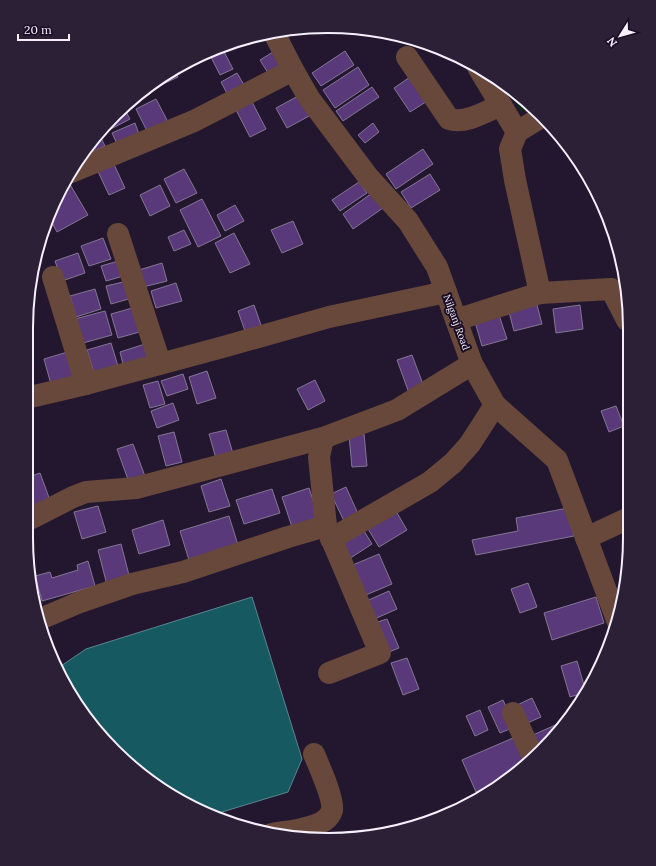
<svg xmlns="http://www.w3.org/2000/svg" width="656" height="866" viewBox="0 0 656 866" font-family="Lora,serif">
	<rect width="100%" height="100%" fill="#23172f"/>
	<polygon fill="#0b300e" points="496,77 531,106 522,111"/>
	<polygon fill="#175961" stroke="#5a8690" points="252,597 302,759 288,792 212,815 194,809 129,765 67,689 58,668 86,649"/>
	<g fill="#593979" stroke="#847695">
		<polygon points="221,46 233,69 220,75 208,51"/>
		<polygon points="345,51 354,65 321,86 312,73"/>
		<polygon points="273,52 281,65 268,73 260,60"/>
		<polygon points="358,67 369,85 335,108 323,90"/>
		<polygon points="174,70 178,77 159,86 156,81 160,77"/>
		<polygon points="237,73 247,90 230,99 221,82"/>
		<polygon points="416,73 432,98 410,112 394,88"/>
		<polygon points="372,87 379,97 343,121 336,111"/>
		<polygon points="147,89 150,94 131,104"/>
		<polygon points="300,95 311,115 287,128 276,108"/>
		<polygon points="156,99 168,122 148,133 136,109"/>
		<polygon points="251,100 266,129 250,137 235,108"/>
		<polygon points="125,110 130,119 109,130 107,127"/>
		<polygon points="135,123 140,137 118,146 112,133"/>
		<polygon points="373,123 379,132 365,143 358,135"/>
		<polygon points="99,134 105,146 87,154 85,150 88,144"/>
		<polygon points="423,149 433,164 396,189 386,174"/>
		<polygon points="111,158 125,188 109,195 95,165"/>
		<polygon points="184,169 197,193 176,203 164,179"/>
		<polygon points="430,174 440,190 411,208 401,192"/>
		<polygon points="68,181 88,215 57,232 49,217 57,195 64,183"/>
		<polygon points="359,182 367,193 340,211 332,200"/>
		<polygon points="160,185 170,206 150,216 140,195"/>
		<polygon points="372,193 383,208 353,229 343,214"/>
		<polygon points="202,199 221,236 198,247 180,210"/>
		<polygon points="235,205 244,221 225,231 217,215"/>
		<polygon points="293,221 303,244 282,253 271,230"/>
		<polygon points="184,230 191,244 174,251 168,237"/>
		<polygon points="234,233 250,264 230,273 215,243"/>
		<polygon points="103,238 111,259 89,266 81,246"/>
		<polygon points="78,253 85,273 62,281 55,261"/>
		<polygon points="122,260 127,275 106,281 101,266"/>
		<polygon points="162,263 167,281 143,287 139,270"/>
		<polygon points="127,281 132,298 111,304 106,286"/>
		<polygon points="176,283 182,301 156,308 151,291"/>
		<polygon points="95,289 101,309 76,317 70,296"/>
		<polygon points="254,305 262,328 246,334 238,311"/>
		<polygon points="537,305 542,324 514,331 509,312"/>
		<polygon points="580,305 583,329 556,333 553,309"/>
		<polygon points="136,307 143,331 118,338 111,314"/>
		<polygon points="105,311 112,335 83,343 75,319"/>
		<polygon points="499,315 507,339 482,346 475,322"/>
		<polygon points="27,341 32,360 26,361"/>
		<polygon points="111,343 120,373 96,380 87,350"/>
		<polygon points="145,344 151,365 125,372 120,352"/>
		<polygon points="71,351 80,381 52,388 44,359"/>
		<polygon points="412,355 424,387 409,393 397,360"/>
		<polygon points="26,370 32,388 26,390"/>
		<polygon points="207,371 216,398 197,404 189,377"/>
		<polygon points="183,374 188,389 167,396 161,381"/>
		<polygon points="315,380 325,401 308,410 297,389"/>
		<polygon points="158,381 165,404 150,408 143,385"/>
		<polygon points="173,403 179,420 157,428 151,411"/>
		<polygon points="616,406 624,426 609,432 601,411"/>
		<polygon points="226,430 234,457 217,462 209,434"/>
		<polygon points="174,432 182,462 166,466 158,436"/>
		<polygon points="364,434 367,466 352,467 349,436"/>
		<polygon points="133,444 146,479 130,485 117,449"/>
		<polygon points="40,473 51,503 33,510 26,492 26,478"/>
		<polygon points="221,479 230,506 209,512 201,486"/>
		<polygon points="346,487 359,516 345,523 331,494"/>
		<polygon points="309,488 320,521 293,530 282,497"/>
		<polygon points="272,489 280,513 244,524 236,500"/>
		<polygon points="98,506 106,532 82,539 74,512"/>
		<polygon points="393,506 407,530 379,547 365,524"/>
		<polygon points="568,508 574,536 476,555 472,540 518,531 516,518"/>
		<polygon points="229,516 238,545 189,560 180,531"/>
		<polygon points="163,520 170,545 139,554 132,530"/>
		<polygon points="361,526 372,544 349,559 338,541"/>
		<polygon points="121,544 130,579 107,585 98,550"/>
		<polygon points="379,554 392,584 361,597 348,567"/>
		<polygon points="88,561 95,586 42,601 35,576 50,572 52,578 78,570 77,565"/>
		<polygon points="528,583 537,607 520,613 511,589"/>
		<polygon points="389,591 397,609 370,621 362,603"/>
		<polygon points="596,597 604,623 552,640 544,613"/>
		<polygon points="387,619 399,648 384,654 372,624"/>
		<polygon points="407,658 419,689 403,695 391,663"/>
		<polygon points="577,661 586,692 570,697 561,666"/>
		<polygon points="532,698 541,717 523,725 515,706"/>
		<polygon points="503,700 515,727 500,733 488,707"/>
		<polygon points="480,710 488,730 475,736 466,716"/>
		<polygon points="562,722 563,726 555,737 540,750 533,735"/>
		<polygon points="520,735 531,758 510,777 476,792 462,760"/>
	</g>
	<g fill="none" stroke-linecap="round" stroke-linejoin="round">
		<g stroke="#67483a" stroke-width="22">
			<polyline points="273,31 293,70 309,98 369,178 408,221 437,267 472,364 495,405 557,460 617,620"/>
			<path d="M407,57L449,119C466,124 485,112 501,105"/>
			<polyline points="478,67 517,132"/>
			<polyline points="71,172 194,121 293,70"/>
			<polyline points="118,234 160,363"/>
			<polyline points="53,277 86,384"/>
			<polyline points="540,293 611,289 627,320"/>
			<polyline points="456,320 540,293 515,180 510,149 517,132 543,116"/>
			<polyline points="26,398 86,384 223,347 329,317 446,292"/>
			<polyline points="26,521 73,497 86,492 136,488 323,438"/>
			<polyline points="326,526 380,653 329,673"/>
			<polyline points="586,538 627,519"/>
			<polyline points="331,539 430,482 453,463 470,444 495,405"/>
			<polyline points="38,620 80,602 132,584 183,572 288,537 326,526 319,457 323,438 397,410 472,364"/>
			<polyline points="513,713 533,757"/>
			<path d="M272,834C283,832 294,831 305,828C315,826 329,821 332,810C334,799 319,766 314,754"/>
		</g>
	</g>
	<g text-anchor="middle" stroke-width="4" stroke-linejoin="round" paint-order="stroke">
		<g font-size="10" fill="#f6f0fe" stroke="#190e25">
			<text transform="translate(457 322) rotate(70)" y="4">Nilganj Road</text>
		</g>
	</g>
	<path d="M0 0H656V866H0ZM328 33H328A295 295 0 0 1 623 328V538A295 295 0 0 1 328 833H328A295 295 0 0 1 33 538V328A295 295 0 0 1 328 33Z" fill="#2b2036" fill-rule="evenodd"/>
	<path fill="none" stroke="#f6f0fe" stroke-width="2" d="M328 33H328A295 295 0 0 1 623 328V538A295 295 0 0 1 328 833H328A295 295 0 0 1 33 538V328A295 295 0 0 1 328 33Z"/>
	<g transform="translate(620 36) rotate(233)" stroke="#190e25" stroke-width="3" paint-order="stroke">
	<path d="M0-3L7 15L0 10L-7 15Z" fill="#f6f0fe"/>
	<text y="-6" font-size="11" font-weight="bold" text-anchor="middle" fill="#f6f0fe">N</text>
	</g>
	<path d="M18 34v6h51v-6" fill="none" stroke="#f6f0fe" stroke-width="2"/>
	<text x="24" y="34" font-size="12" fill="#f6f0fe" stroke="#190e25" stroke-width="3" paint-order="stroke">20 m</text>
</svg>
